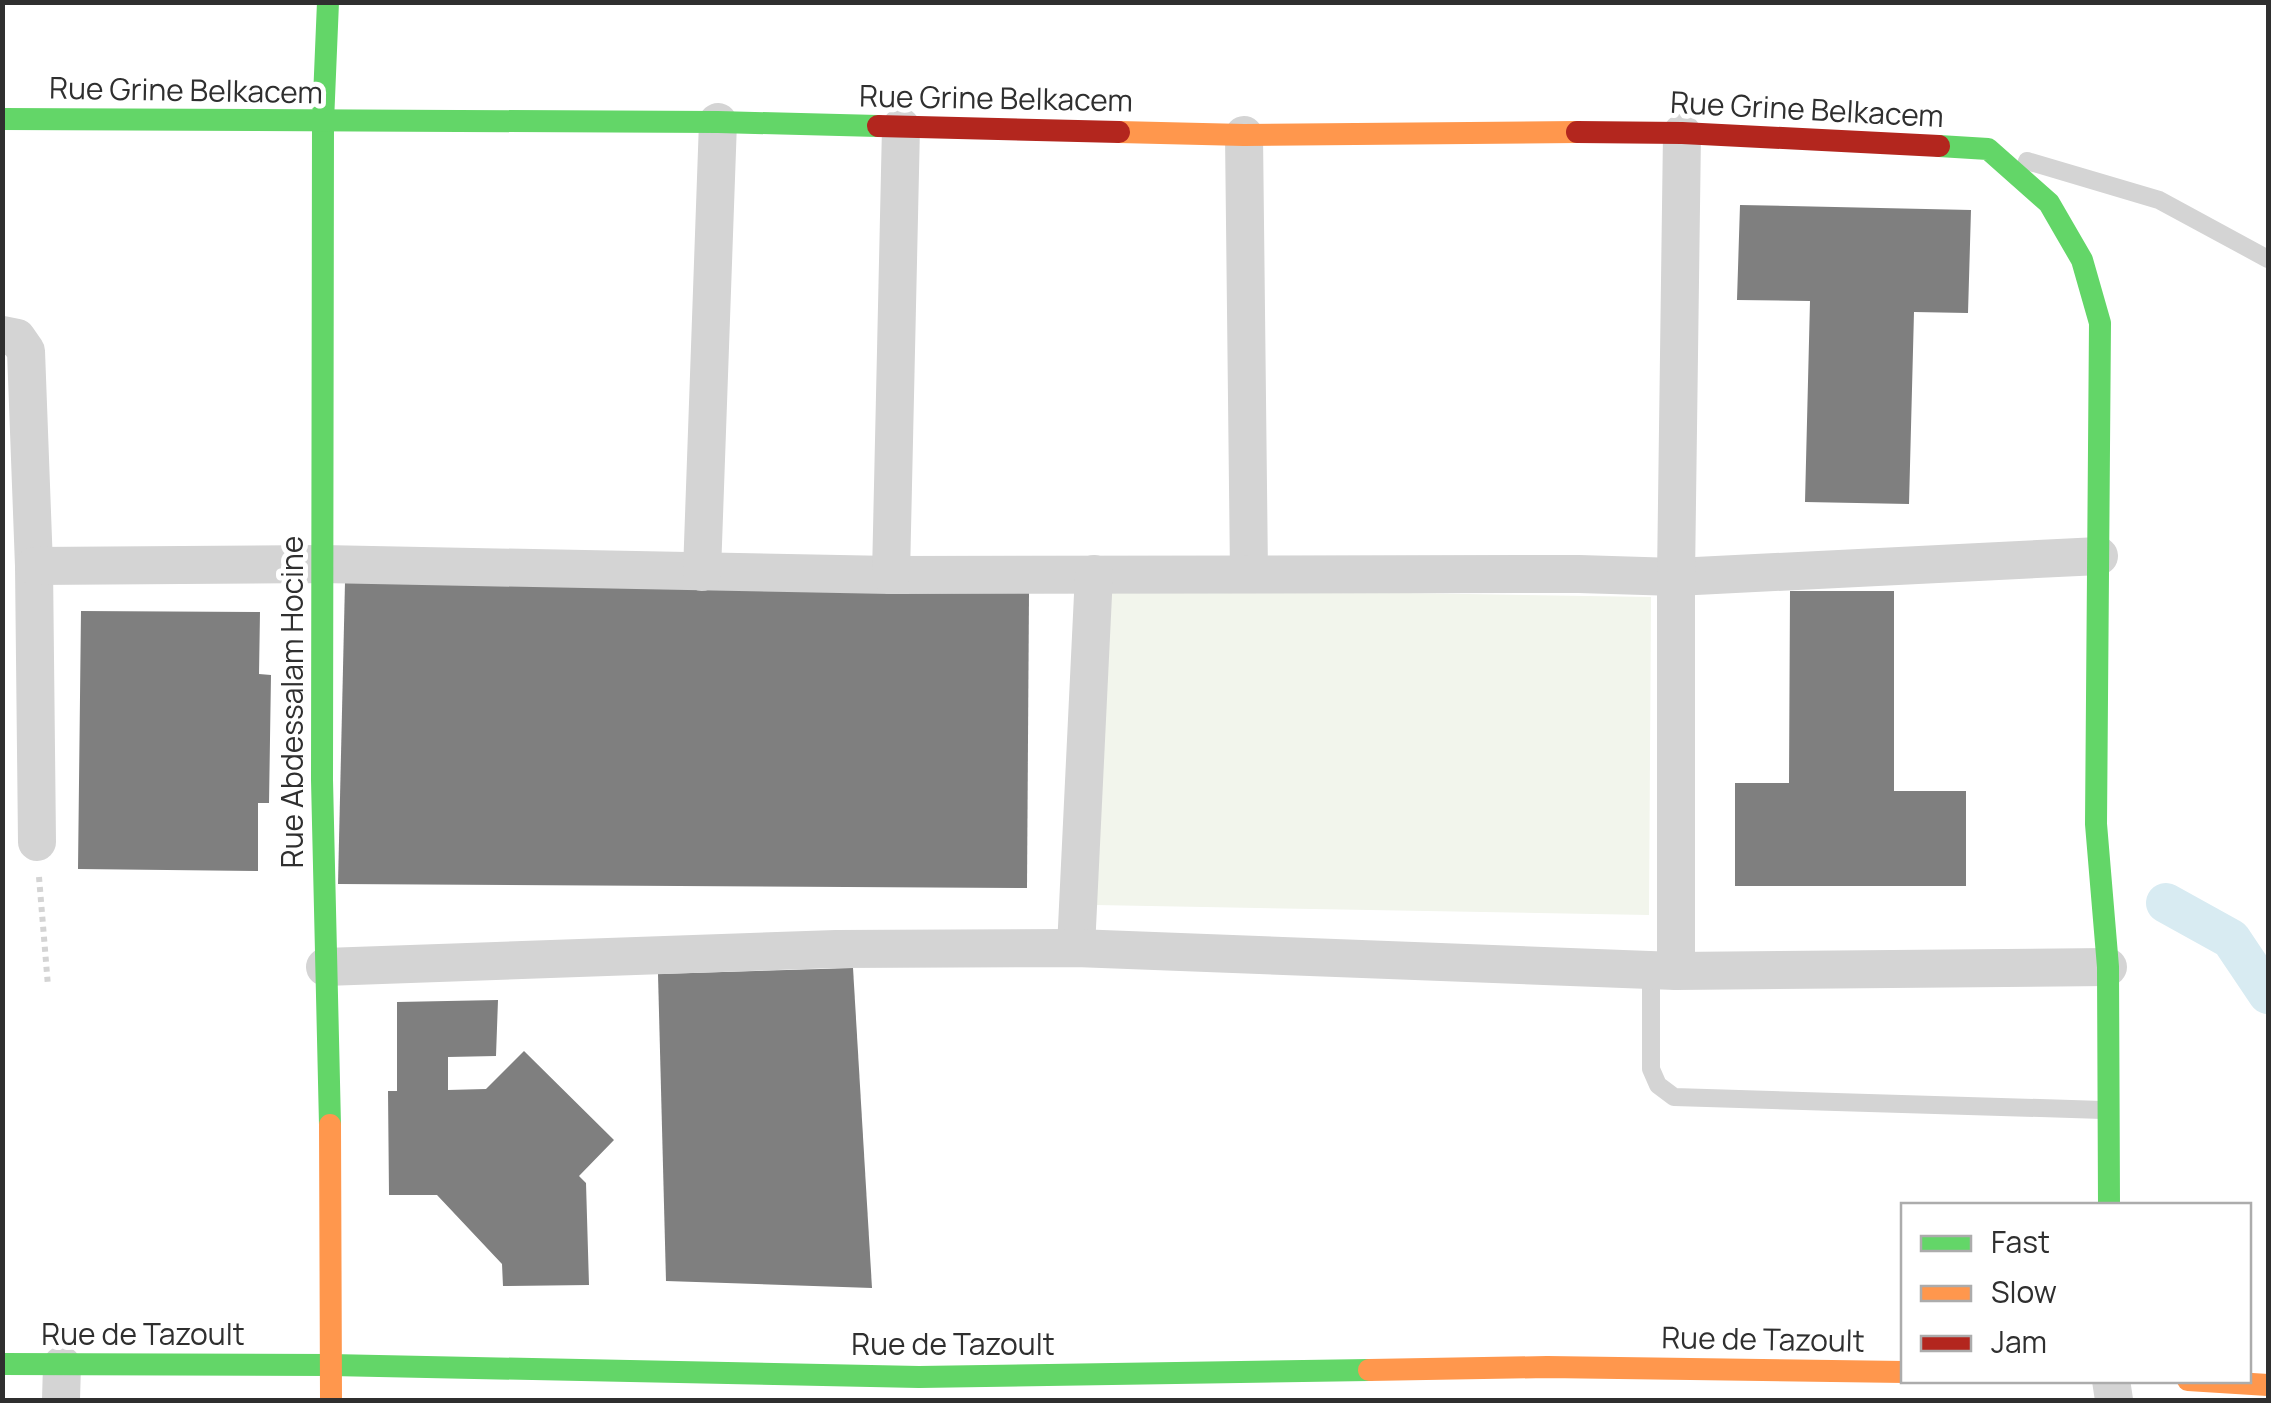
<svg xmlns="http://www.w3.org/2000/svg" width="2271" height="1403" viewBox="0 0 2271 1403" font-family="Manrope,sans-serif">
	<rect width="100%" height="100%" fill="#fff"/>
	<polygon fill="#f2f5ec" points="1106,588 1651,597 1649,915 1095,905"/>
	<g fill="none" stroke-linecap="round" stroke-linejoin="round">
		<polyline stroke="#d8ebf2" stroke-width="40" points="2166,903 2231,939 2268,994"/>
	</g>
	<g fill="#7f7f7f">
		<polygon points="1740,205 1971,210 1968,313 1914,312 1909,504 1805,502 1810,301 1737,300"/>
		<polygon points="345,582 1029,593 1027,888 338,884"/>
		<polygon points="1790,591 1894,591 1894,791 1966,791 1966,886 1735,886 1735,783 1789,783"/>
		<polygon points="81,611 260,612 259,674 271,675 269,803 258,803 258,871 78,869"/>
		<polygon points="853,968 872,1288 666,1281 658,974"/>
		<polygon points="498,1000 496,1056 448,1057 448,1090 486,1089 524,1051 614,1140 579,1176 586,1183 589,1285 503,1286 502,1264 437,1195 389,1195 388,1091 397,1091 397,1002"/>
	</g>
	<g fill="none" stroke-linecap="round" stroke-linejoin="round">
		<polyline stroke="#d4d4d4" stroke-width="6" stroke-dasharray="5 5" stroke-linecap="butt" points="39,877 48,986"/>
		<g stroke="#d4d4d4" stroke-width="18">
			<polyline points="2027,161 2159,200 2268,259"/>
			<polyline points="1651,970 1651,1069 1658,1085 1674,1097 2103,1110"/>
		</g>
		<g stroke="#d4d4d4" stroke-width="38">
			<polyline points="1244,135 1249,574"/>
			<polyline points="2,335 17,338 26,351 34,566 37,842"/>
			<polyline points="34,566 322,564 891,575 1579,574 1676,577 2099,556"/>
			<polyline points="702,572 718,122"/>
			<polyline points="891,575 901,127"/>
			<polyline points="1076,948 1094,574"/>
			<polyline points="325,967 836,949 1076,948 1676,971 2108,967"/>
			<polyline points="1676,971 1676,577 1682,133"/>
			<polyline points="2111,1380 2114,1400"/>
			<polyline points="61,1400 62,1365"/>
		</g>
		<g stroke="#63d668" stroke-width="22">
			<polyline points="328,2 323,122 322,780 330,1125"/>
			<polyline points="2,119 718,122 878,126"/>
			<polyline points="1939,146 1988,149 2049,203 2082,260 2100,323 2096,824 2108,967 2109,1206"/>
			<polyline points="2,1364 331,1365 919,1377 1369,1370"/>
		</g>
		<g stroke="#ff974d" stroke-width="22">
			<polyline points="1119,132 1244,135 1577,132"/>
			<polyline points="330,1125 331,1399"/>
			<polyline points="1369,1370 1547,1367 1904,1372"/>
			<polyline points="2188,1380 2268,1385"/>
		</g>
		<g stroke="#b3261e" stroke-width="22">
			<polyline points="878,126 1119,132"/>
			<polyline points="1577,132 1682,133 1939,146"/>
		</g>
	</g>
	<g text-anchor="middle" stroke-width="10" stroke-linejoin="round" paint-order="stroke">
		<g font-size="30" fill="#2f2f2f" stroke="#fff">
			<text transform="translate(186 91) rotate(1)" y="10">Rue Grine Belkacem</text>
			<text transform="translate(996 99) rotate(1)" y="10">Rue Grine Belkacem</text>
			<text transform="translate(1807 110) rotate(3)" y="10">Rue Grine Belkacem</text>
			<text transform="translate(293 702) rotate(-90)" y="10">Rue Abdessalam Hocine</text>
			<text x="143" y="1345">Rue de Tazoult</text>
			<text transform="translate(1763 1340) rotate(1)" y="10">Rue de Tazoult</text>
			<text x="953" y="1355">Rue de Tazoult</text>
		</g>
	</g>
	<rect width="2271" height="1403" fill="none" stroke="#2f2f2f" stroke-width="10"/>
	<rect x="1901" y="1203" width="350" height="180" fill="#ffffff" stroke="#acacac" stroke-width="2.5"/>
	<rect x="1921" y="1236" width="50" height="15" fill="#63d668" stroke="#acacac" stroke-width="2.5"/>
	<text x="1991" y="1253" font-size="30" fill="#2f2f2f">Fast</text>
	<rect x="1921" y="1286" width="50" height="15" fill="#ff974d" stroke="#acacac" stroke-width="2.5"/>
	<text x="1991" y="1303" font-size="30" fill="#2f2f2f">Slow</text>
	<rect x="1921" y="1336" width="50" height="15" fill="#b3261e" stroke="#acacac" stroke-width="2.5"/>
	<text x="1991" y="1353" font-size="30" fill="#2f2f2f">Jam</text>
</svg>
